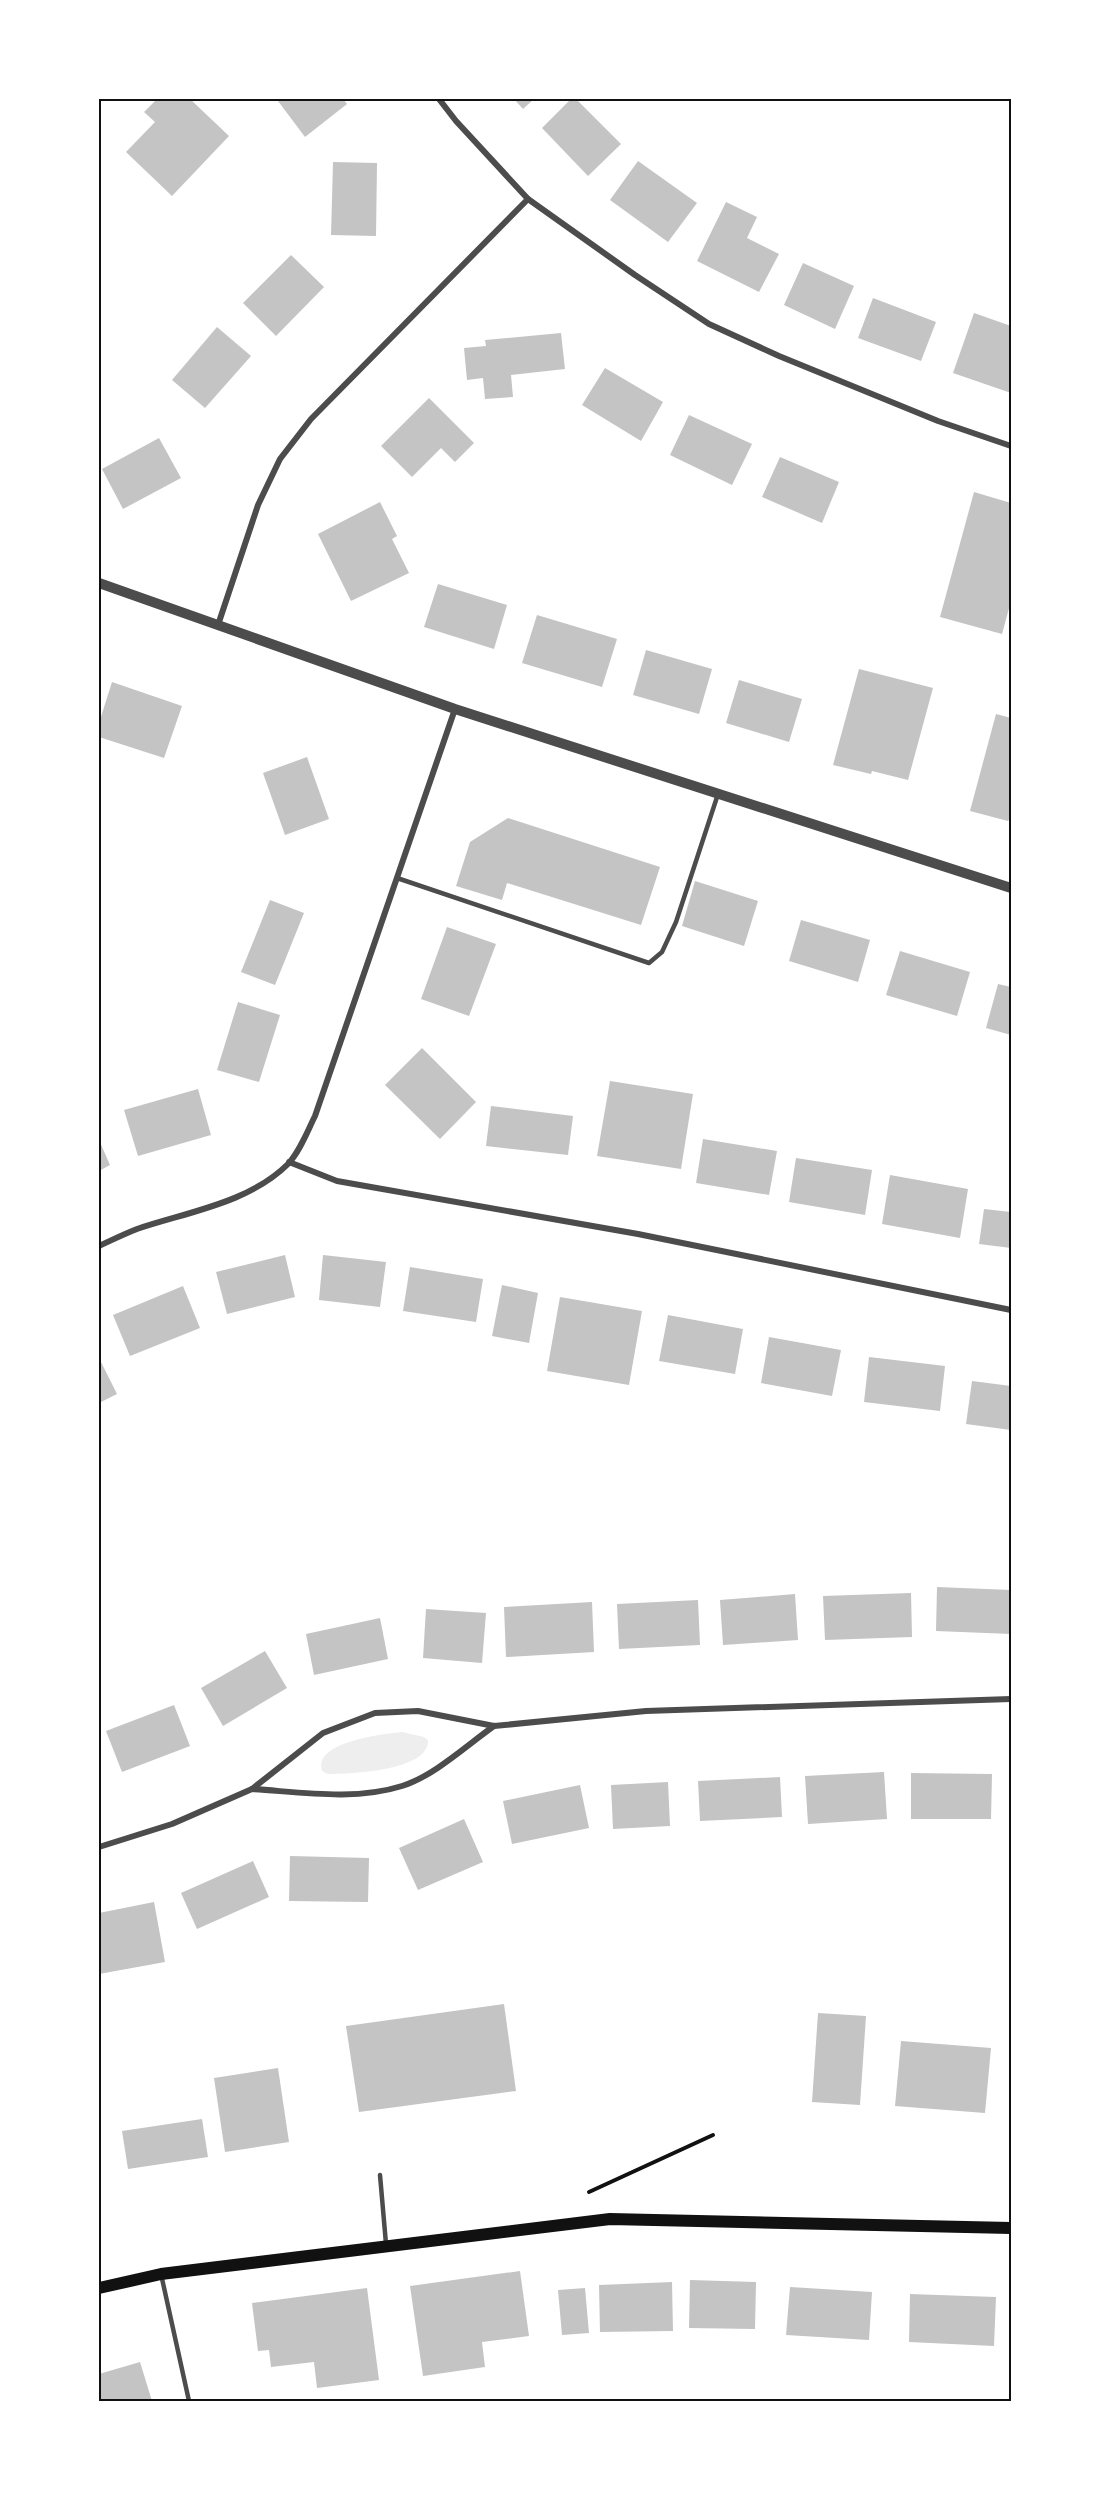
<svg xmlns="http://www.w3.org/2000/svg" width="1110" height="2500" viewBox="0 0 1110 2500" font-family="Ubuntu,sans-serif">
	<rect width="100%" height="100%" fill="#fff"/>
	<path fill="#eee" d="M402,1732L424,1737L428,1740C430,1771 348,1774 328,1774L322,1771C312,1742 383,1734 402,1732Z"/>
	<g fill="#c4c4c4">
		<polygon points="157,99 190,99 229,136 172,196 126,152 155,122 144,112"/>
		<polygon points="281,99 343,99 347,104 305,137 278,101"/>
		<polygon points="514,99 534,99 523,109"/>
		<polygon points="571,99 576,99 621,144 588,176 542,128"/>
		<polygon points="638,161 697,203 668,242 610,200"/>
		<polygon points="333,162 377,163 376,236 331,235"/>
		<polygon points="726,202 757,217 747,238 779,254 759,292 697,261"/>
		<polygon points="291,255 324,287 276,336 243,303"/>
		<polygon points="803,263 854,286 835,329 784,305"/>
		<polygon points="873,298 936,322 921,361 858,338"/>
		<polygon points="974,313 1011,326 1011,393 953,373"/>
		<polygon points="217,327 251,356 205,408 172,380"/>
		<polygon points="561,333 565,369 511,375 513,397 485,399 483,378 467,380 464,348 486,346 485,340"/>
		<polygon points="605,368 663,402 641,441 582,405"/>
		<polygon points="429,398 474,443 455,462 441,448 412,477 381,446"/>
		<polygon points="689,415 752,444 732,485 670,455"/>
		<polygon points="159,438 181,478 123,509 102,469"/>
		<polygon points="780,457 839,482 822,523 762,497"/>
		<polygon points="974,492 1011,503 1011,601 1002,634 940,617"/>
		<polygon points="380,502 397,536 392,539 409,573 351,601 318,534"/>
		<polygon points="438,584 507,605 494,649 424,627"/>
		<polygon points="537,615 617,639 602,687 522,663"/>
		<polygon points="646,650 712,669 699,714 633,695"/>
		<polygon points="859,669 933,688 908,780 872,771 871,774 833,765"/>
		<polygon points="739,680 802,699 789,742 726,723"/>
		<polygon points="112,682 182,706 164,758 99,737 99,723"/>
		<polygon points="996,714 1011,718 1011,817 1008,821 970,811"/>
		<polygon points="307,757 329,819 285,835 263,773"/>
		<polygon points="508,818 660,867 641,925 507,883 502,900 456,886 470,842"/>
		<polygon points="695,881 758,901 744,946 682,926"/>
		<polygon points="270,900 304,913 275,985 241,972"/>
		<polygon points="801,920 870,940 858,982 789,961"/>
		<polygon points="447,927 496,944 469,1016 421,999"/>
		<polygon points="900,951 970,972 957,1016 886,995"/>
		<polygon points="998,984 1011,987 1011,1035 986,1028"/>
		<polygon points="238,1002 280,1015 259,1082 217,1070"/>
		<polygon points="422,1048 476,1102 440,1139 385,1085"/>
		<polygon points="610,1081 693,1094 681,1169 597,1156"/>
		<polygon points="198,1089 211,1135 138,1156 124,1110"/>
		<polygon points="491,1106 573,1116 568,1155 486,1146"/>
		<polygon points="703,1139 777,1151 769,1195 696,1183"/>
		<polygon points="99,1140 110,1165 99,1171"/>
		<polygon points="796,1158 872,1170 865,1215 789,1202"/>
		<polygon points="890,1175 968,1189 960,1238 882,1224"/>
		<polygon points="984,1209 1011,1212 1011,1248 979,1244"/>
		<polygon points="285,1255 295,1297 227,1314 216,1272"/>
		<polygon points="323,1255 386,1262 380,1307 319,1300"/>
		<polygon points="410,1267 483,1279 476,1322 403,1311"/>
		<polygon points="502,1285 538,1293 529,1343 492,1336"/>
		<polygon points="183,1286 200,1328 130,1356 113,1315"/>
		<polygon points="560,1297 642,1311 629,1385 547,1371"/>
		<polygon points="668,1315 743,1329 735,1374 659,1361"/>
		<polygon points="769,1337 841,1350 832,1396 761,1383"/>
		<polygon points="869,1357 945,1366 940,1411 864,1402"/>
		<polygon points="99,1358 117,1394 99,1403"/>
		<polygon points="972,1381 1011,1386 1011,1430 966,1424"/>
		<polygon points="937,1587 1011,1590 1011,1634 936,1631"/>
		<polygon points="911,1593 912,1637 825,1640 823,1596"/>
		<polygon points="795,1594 798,1640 723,1645 720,1600"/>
		<polygon points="698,1600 700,1645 619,1649 617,1604"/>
		<polygon points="592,1602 594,1652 506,1657 504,1607"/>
		<polygon points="426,1609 486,1613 482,1663 423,1658"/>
		<polygon points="380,1618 388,1659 314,1675 306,1634"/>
		<polygon points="265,1651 287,1688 223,1726 201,1688"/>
		<polygon points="174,1705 190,1746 122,1772 106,1731"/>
		<polygon points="884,1772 887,1819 808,1824 805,1776"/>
		<polygon points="911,1773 992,1774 991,1819 911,1819"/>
		<polygon points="780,1777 782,1817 700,1821 698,1781"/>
		<polygon points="668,1782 670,1826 613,1829 611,1785"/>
		<polygon points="580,1785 589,1828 512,1844 503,1801"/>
		<polygon points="464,1819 483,1862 418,1890 399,1848"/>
		<polygon points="290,1856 369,1858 368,1902 289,1901"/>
		<polygon points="253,1861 269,1897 197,1929 181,1893"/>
		<polygon points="154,1902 165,1962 99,1974 99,1913"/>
		<polygon points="504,2004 516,2091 359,2112 346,2026"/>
		<polygon points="818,2013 866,2016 860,2105 812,2102"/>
		<polygon points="901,2041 991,2048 985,2113 895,2106"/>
		<polygon points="278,2068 289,2142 225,2152 214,2078"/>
		<polygon points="202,2119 208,2157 128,2169 122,2131"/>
		<polygon points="520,2271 529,2336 482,2342 485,2367 423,2376 410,2286"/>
		<polygon points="690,2280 756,2282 755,2329 689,2328"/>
		<polygon points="672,2282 673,2331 600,2332 599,2285"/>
		<polygon points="790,2287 872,2292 869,2340 786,2335"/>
		<polygon points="367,2288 379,2380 317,2388 314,2362 271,2367 269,2350 258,2351 252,2303"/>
		<polygon points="585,2288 589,2333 562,2335 558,2290"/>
		<polygon points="910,2294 996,2297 994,2346 909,2342"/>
		<polygon points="140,2362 152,2401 99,2401 99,2374"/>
	</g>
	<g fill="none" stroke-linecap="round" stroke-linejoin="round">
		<polyline stroke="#111" stroke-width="4" points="589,2192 713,2135"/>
		<g stroke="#4c4c4c" stroke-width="4.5">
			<polyline points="397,878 649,963 662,952 676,922 718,794"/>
			<polyline points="380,2175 386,2244"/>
			<polyline points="161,2274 189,2401"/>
		</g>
		<g stroke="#4c4c4c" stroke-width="6">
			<polyline points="439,99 456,121 528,199 635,275 709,324 779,356 938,421 1011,446"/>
			<polyline points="218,625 258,505 280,459 311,419 528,199"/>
			<polyline points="289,1162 337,1181 638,1234 1011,1310"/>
			<path d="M99,1246C112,1240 124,1234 137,1229C187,1212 249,1203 288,1164C300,1151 307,1132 315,1116L455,709"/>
			<path d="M252,1789C300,1792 355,1801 402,1786C434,1776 467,1745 494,1726"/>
			<polyline points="99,1847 172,1824 252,1789 323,1733 375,1713 418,1711 494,1726 646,1711 1011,1699"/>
		</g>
		<polyline stroke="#4c4c4c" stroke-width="10" points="99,583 455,709 1011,888"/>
		<polyline stroke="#111" stroke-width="12" points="99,2288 161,2274 610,2219 1011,2228"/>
	</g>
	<rect width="1110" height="2500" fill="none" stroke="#ffffff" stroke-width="201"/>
	<rect x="100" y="100" width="910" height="2300" fill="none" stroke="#111" stroke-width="2"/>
</svg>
